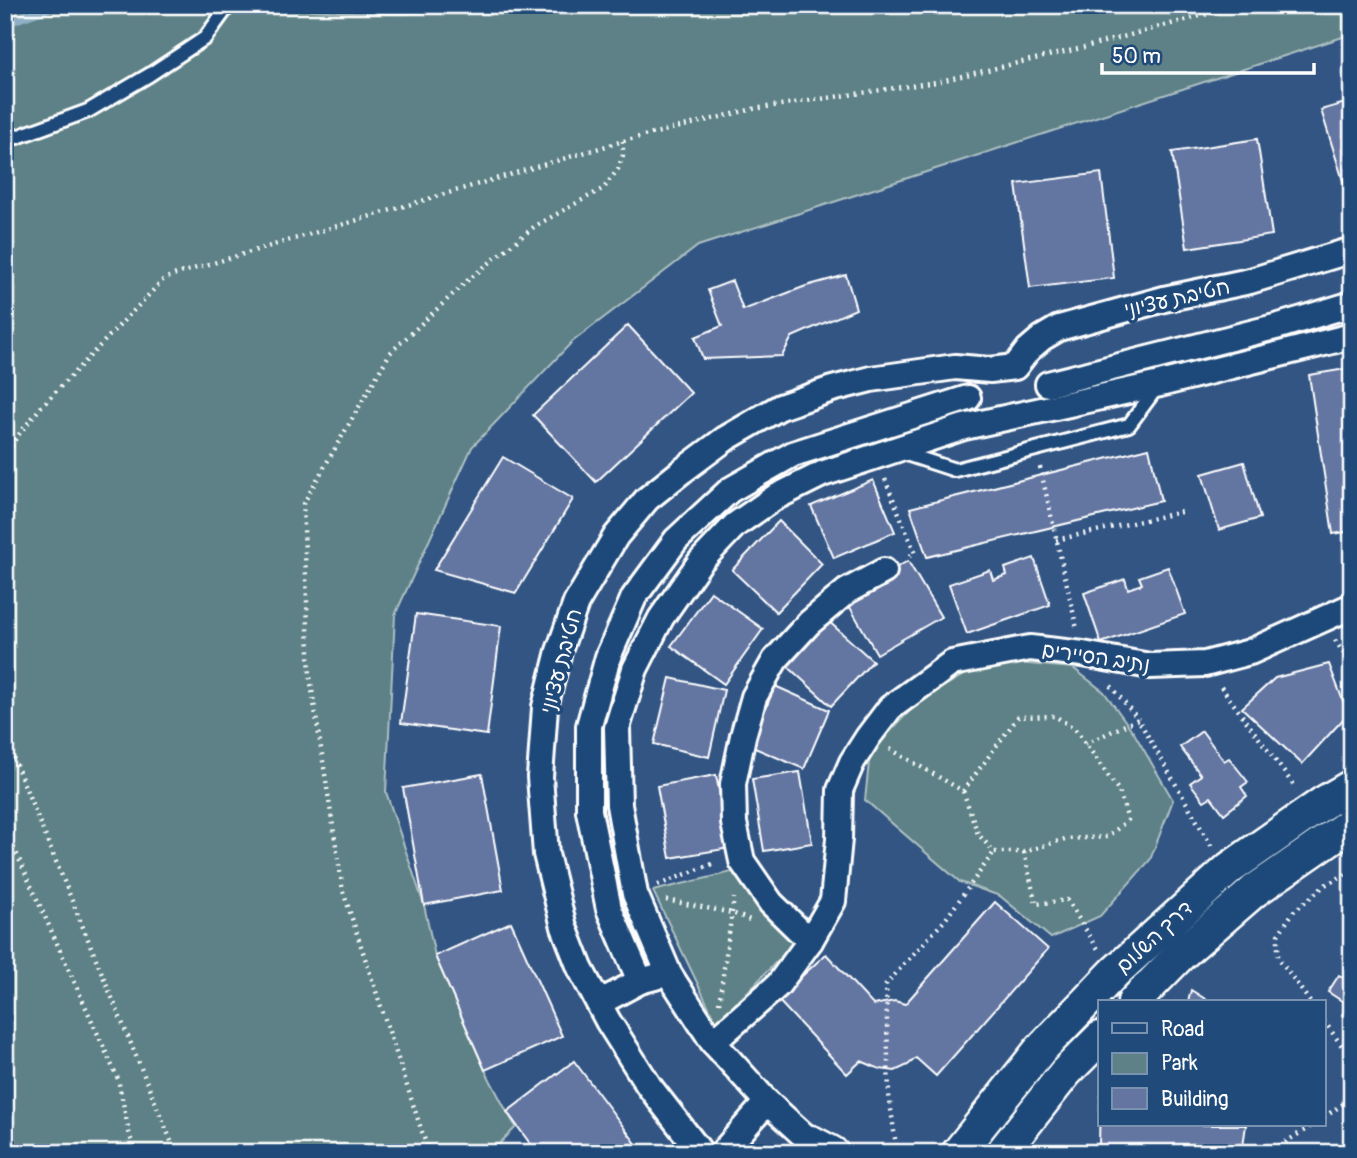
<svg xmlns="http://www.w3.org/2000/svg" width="1357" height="1158" viewBox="0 0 1357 1158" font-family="Pangolin,'Playpen Sans Hebrew',sans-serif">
	<rect width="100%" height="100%" fill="#325584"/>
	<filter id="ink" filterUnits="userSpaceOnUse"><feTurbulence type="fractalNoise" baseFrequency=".0143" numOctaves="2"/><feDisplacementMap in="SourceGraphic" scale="14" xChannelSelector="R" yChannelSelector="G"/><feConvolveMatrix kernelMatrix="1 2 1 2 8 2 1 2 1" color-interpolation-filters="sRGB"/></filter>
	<g filter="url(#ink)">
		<g fill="#5d8186" stroke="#aec0c2" stroke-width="2">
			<polygon points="5,5 189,5 399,14 516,5 1352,5 1352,34 698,246 572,342 472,447 395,615 386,792 424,905 435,956 485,1070 507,1112 516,1127 490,1153 5,1153"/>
			<polygon points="1017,663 1073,668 1104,692 1134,733 1173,800 1150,860 1100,916 1051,938 1000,896 960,882 865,800 870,753 918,702 972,670"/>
			<polygon points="736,871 797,940 717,1024 653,891"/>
		</g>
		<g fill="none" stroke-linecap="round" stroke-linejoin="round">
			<polyline stroke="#8eafc5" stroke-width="9" points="5,23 56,5"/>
		</g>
		<g fill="#6475a1" stroke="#fff" stroke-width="2">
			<polygon points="1352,101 1352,203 1350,203 1321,110"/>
			<polygon points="1257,139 1272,235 1187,248 1172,152"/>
			<polygon points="1101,173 1114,278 1030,288 1016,184"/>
			<polygon points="846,275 856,309 792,337 782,356 703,359 695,337 722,326 708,290 732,281 743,310 806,286"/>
			<polygon points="628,325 691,393 596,482 533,415"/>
			<polygon points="1352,368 1352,531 1333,534 1309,375"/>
			<polygon points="1149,448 1161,501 927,557 910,508"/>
			<polygon points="503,457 573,499 516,593 434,570"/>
			<polygon points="1244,462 1260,518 1219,530 1202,474"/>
			<polygon points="873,480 895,532 834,558 811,506"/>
			<polygon points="779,521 822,564 776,612 732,570"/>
			<polygon points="1034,558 1050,605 967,634 949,584 990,570 993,580 1007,575 1005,568"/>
			<polygon points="908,561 941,617 877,654 844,597"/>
			<polygon points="1168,567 1185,614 1101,643 1084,593 1125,579 1128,589 1142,584 1139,577"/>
			<polygon points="711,592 763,629 724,684 671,646"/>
			<polygon points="416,614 501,626 487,735 401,723"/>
			<polygon points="826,619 873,661 831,706 785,664"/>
			<polygon points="1329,664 1348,714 1302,764 1242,708 1275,678"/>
			<polygon points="670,678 724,690 709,757 654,744"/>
			<polygon points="775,686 829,710 804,769 750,746"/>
			<polygon points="1202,731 1224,761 1229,758 1248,782 1241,787 1247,796 1224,814 1211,797 1204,801 1190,783 1201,775 1180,747"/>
			<polygon points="800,772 812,843 764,851 752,779"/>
			<polygon points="482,774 503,890 424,905 403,788"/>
			<polygon points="716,775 730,848 670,858 657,786"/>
			<polygon points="995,902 1048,949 936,1076 916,1058 908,1065 895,1071 880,1069 861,1061 847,1074 777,999 826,954 873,1005 895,1001 905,1004"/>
			<polygon points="511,922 562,1036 485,1070 435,956"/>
			<polygon points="1339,975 1352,983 1352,1021 1342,1015 1348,1005 1328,992"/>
			<polygon points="1191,990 1210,1002 1188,1002"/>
			<polygon points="574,1061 643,1153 537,1153 507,1112"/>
			<polygon points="1100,1096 1100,1125 1246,1125 1242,1153 1136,1153 1099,1146"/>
		</g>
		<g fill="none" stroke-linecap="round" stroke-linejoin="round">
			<defs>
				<g id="service">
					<polyline points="17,137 88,111 149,75 205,38 229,5"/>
					<polyline points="900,452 955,470 1129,425 1158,386"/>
				</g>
				<g id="minor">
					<polyline points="1048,384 1279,326 1352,304"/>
					<polyline points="810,941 771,903 742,861 734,823 733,784 743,736 754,697 775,660 809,623 847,591 884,571"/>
					<polyline points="640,981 609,909 589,811 589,726 608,657 634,597 676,540 730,490 793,454 968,398"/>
					<polyline points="599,1003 640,981 655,977"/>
					<polyline points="713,1042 778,985 810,941 833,901 839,839 840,790 852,762 868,737 890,708 952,663 1030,648 1083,654 1150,666 1205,664 1250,652 1352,606"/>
					<polyline points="811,1142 767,1102 713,1042 669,974 635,894 619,805 617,728 635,669 661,618 700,562 735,525 774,498 822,474 964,427 1160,384 1352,336"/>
					<polyline points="701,1153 649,1086 608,1021 580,968 564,927 546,854 540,777 545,707 559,651 576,603 616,536 647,499 682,471 725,439 780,407 832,389 871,379 955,367 990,370 1015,367 1028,350 1042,338 1059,328 1164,299 1250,281 1352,250"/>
					<polyline points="722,1153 767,1102"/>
				</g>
				<g id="tertiary">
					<polyline points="1134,1002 1179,956 1254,891 1352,823"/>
					<polyline points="811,1142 832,1153"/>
					<polyline points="958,1153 1040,1050 1115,972 1230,868 1323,803 1352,786"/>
					<polyline points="1002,1153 1065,1073 1100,1038"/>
				</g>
			</defs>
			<use href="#service" stroke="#fff" stroke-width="18"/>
			<use href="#minor" stroke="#fff" stroke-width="30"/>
			<use href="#tertiary" stroke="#fff" stroke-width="37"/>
			<g stroke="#fff" stroke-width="4.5" stroke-dasharray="2 5" stroke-linecap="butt">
				<polyline points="5,459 16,438 41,407 163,280 173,275 623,141 753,109 936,82 1082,48 1241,5"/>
				<polyline points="1040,467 1077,629"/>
				<polyline points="885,479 915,553 906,558"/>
				<polyline points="1056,540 1181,512"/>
				<polyline points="1335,640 1352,666"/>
				<polyline points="1111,686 1138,719"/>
				<polyline points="1221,687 1295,787"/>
				<polyline points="5,738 176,1153"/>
				<polyline points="1085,744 1138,719 1212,847"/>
				<polyline points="890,749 963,791 1018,717 1055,716 1075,729 1119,791 1128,820 1107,837 1065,839 1024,852 994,852 978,834 963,791"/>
				<polyline points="5,828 118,1079 130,1137 137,1153"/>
				<polyline points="1024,852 1036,904 1067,900 1098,949"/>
				<polyline points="658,885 715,863"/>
				<polyline points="666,900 732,913 750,920"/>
				<polyline points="1310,1002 1278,957 1278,935 1294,911 1325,885 1352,871"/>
				<polyline points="719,1003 734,898"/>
				<polyline points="1324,1021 1352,1060"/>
				<polyline points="1324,1117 1352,1098"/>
				<polyline points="1279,1146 1313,1125"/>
				<polyline points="429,1153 343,891 310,677 303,504 390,353 467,281 535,226 604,188 618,169 623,155 623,141"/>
				<polyline points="897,1153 889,1095 886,984 945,920 994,852"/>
			</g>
			<use href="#service" stroke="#1f4a7a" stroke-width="12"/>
			<use href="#minor" stroke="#1f4a7a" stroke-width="24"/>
			<use href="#tertiary" stroke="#1f4a7a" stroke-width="32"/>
		</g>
	</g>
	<g text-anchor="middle" stroke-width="7" stroke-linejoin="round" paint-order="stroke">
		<g font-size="21" fill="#fff" stroke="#1f4a7a">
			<text transform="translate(1177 298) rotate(-13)" y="7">חטיבת עציוני</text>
			<text transform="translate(1096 657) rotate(8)" y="7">נתיב הסיירים</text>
			<text transform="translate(561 661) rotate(-75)" y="7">חטיבת עציוני</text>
			<text transform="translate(1154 937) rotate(-43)" y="7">דרך השלום</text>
		</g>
	</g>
	<rect width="1357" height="1158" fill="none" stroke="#1f4a7a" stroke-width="28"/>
	<rect x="14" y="14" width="1329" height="1130" fill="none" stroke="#fff" stroke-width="2.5" filter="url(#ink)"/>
	<rect x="1098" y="1000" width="228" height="126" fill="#1f4a7a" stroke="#7992af" stroke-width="2"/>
	<rect x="1112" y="1023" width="35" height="10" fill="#1f4a7a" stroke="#7992af" stroke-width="2"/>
	<text x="1161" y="1036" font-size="21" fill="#ffffff">Road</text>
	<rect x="1112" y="1053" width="35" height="21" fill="#5d8186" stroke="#7992af" stroke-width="2"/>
	<text x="1161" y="1070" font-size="21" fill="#ffffff">Park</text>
	<rect x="1112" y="1088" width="35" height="21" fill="#6475a1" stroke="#7992af" stroke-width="2"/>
	<text x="1161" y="1106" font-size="21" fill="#ffffff">Building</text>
	<path d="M1102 63v10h212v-10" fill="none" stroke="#ffffff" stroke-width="3.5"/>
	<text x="1112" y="63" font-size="21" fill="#ffffff" stroke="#1f4a7a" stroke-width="5" paint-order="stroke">50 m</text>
</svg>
